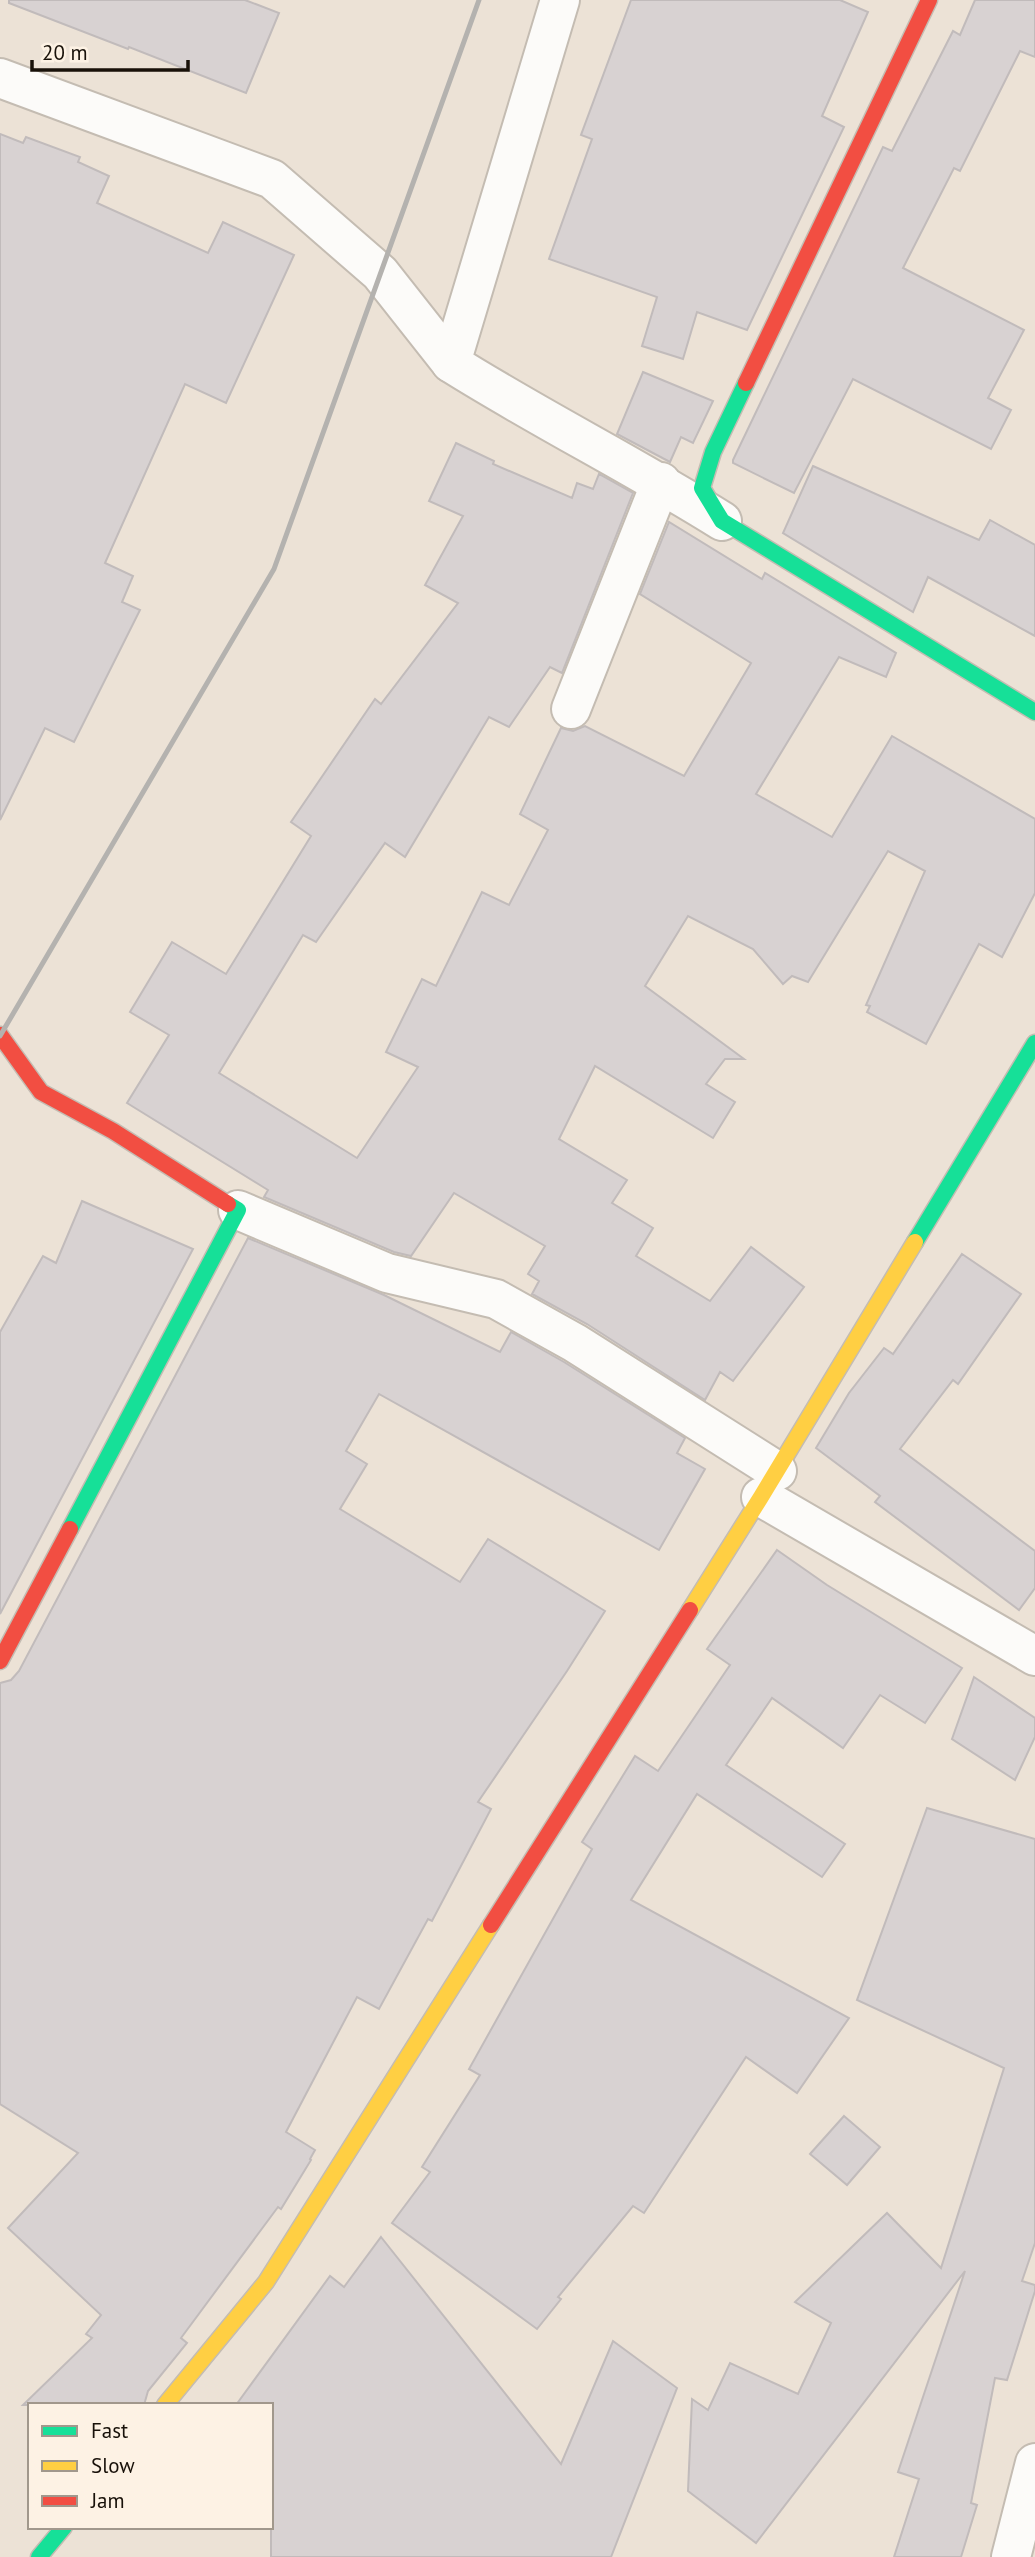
<svg xmlns="http://www.w3.org/2000/svg" width="1035" height="2557" viewBox="0 0 1035 2557" font-family="'PT Sans',sans-serif">
	<rect width="100%" height="100%" fill="#ece2d6"/>
	<g fill="#d8d2d2" stroke="#c1bbbb" stroke-width="2">
		<polygon points="9,0 245,0 279,13 246,93 129,47 128,49 9,3"/>
		<polygon points="631,0 840,0 868,12 822,116 844,127 747,330 697,312 683,359 642,346 657,297 549,259 592,139 581,135"/>
		<polygon points="975,0 1035,0 1035,57 1020,51 960,171 954,168 903,268 1024,330 988,398 1011,410 991,449 853,379 794,493 733,463 733,460 883,147 892,151 953,31 960,35"/>
		<polygon points="0,134 23,143 26,137 80,157 78,162 109,176 97,203 208,253 223,222 294,255 226,403 185,384 105,563 133,576 122,602 140,610 74,742 45,728 0,820"/>
		<polygon points="643,372 713,401 693,443 681,437 670,462 617,434"/>
		<polygon points="456,443 494,461 493,464 572,498 577,483 593,489 599,474 633,493 562,673 550,667 509,727 489,717 405,857 385,843 316,942 303,935 219,1073 357,1158 418,1067 386,1052 422,979 436,986 482,892 509,905 548,830 520,814 561,728 573,731 585,726 684,776 751,663 640,594 669,522 762,579 765,573 896,653 886,677 839,657 756,794 832,837 892,736 1035,819 1035,893 1002,957 979,944 926,1044 867,1012 870,1006 866,1005 925,871 888,851 808,982 792,976 783,984 753,949 688,916 645,986 744,1059 725,1059 706,1084 735,1102 713,1138 595,1066 559,1139 627,1180 612,1203 653,1228 636,1256 710,1301 751,1247 804,1287 733,1381 720,1372 705,1400 587,1324 532,1294 539,1281 528,1274 545,1246 454,1193 411,1256 394,1252 264,1197 268,1190 127,1103 169,1035 130,1012 172,942 226,974 311,836 291,822 375,699 381,704 458,603 425,585 463,516 429,501"/>
		<polygon points="813,466 979,540 990,520 1035,545 1035,636 928,577 913,612 783,533"/>
		<polygon points="82,1201 193,1249 0,1614 0,1332 43,1256 56,1263"/>
		<polygon points="248,1238 384,1295 500,1352 511,1332 564,1362 685,1438 677,1453 705,1469 659,1550 379,1394 346,1451 367,1464 340,1509 460,1582 488,1539 605,1611 567,1671 478,1802 491,1809 432,1921 428,1919 379,2009 357,1997 286,2132 315,2150 310,2159 311,2160 281,2209 278,2207 181,2338 187,2343 148,2391 144,2405 23,2405 92,2338 86,2334 101,2315 8,2228 78,2153 0,2104 0,1683 11,1680 19,1671"/>
		<polygon points="962,1254 1021,1294 958,1384 953,1380 900,1449 1035,1551 1035,1588 1019,1610 875,1502 880,1496 816,1448 849,1393 884,1348 893,1354"/>
		<polygon points="777,1550 827,1585 962,1668 925,1723 880,1695 843,1748 772,1698 726,1765 845,1844 822,1877 697,1794 631,1900 849,2018 797,2093 746,2057 644,2213 633,2206 558,2297 561,2299 537,2329 392,2223 430,2172 422,2167 480,2075 469,2069 592,1849 582,1842 635,1756 658,1771 730,1665 707,1649"/>
		<polygon points="974,1677 1035,1718 1035,1737 1015,1780 952,1739"/>
		<polygon points="927,1808 1035,1839 1035,2243 1022,2281 1035,2285 1035,2291 1007,2380 995,2378 971,2503 977,2505 961,2557 894,2557 919,2479 898,2472 965,2271 756,2543 688,2491 692,2399 708,2410 730,2363 798,2394 831,2323 795,2302 887,2213 941,2268 1004,2068 857,2000"/>
		<polygon points="844,2116 880,2147 847,2185 810,2154"/>
		<polygon points="381,2237 561,2464 613,2341 677,2388 611,2557 271,2557 271,2405 236,2405 330,2276 344,2287"/>
	</g>
	<g fill="none" stroke-linecap="round" stroke-linejoin="round">
		<defs>
			<g id="street">
				<path d="M560,0L451,363C540,419 633,465 722,521"/>
				<polyline points="0,78 272,179 380,273 451,363"/>
				<polyline points="571,709 661,482"/>
				<polyline points="238,1210 387,1273 496,1299 575,1343 777,1471"/>
				<polyline points="761,1497 1035,1656"/>
				<polyline points="1011,2557 1035,2463"/>
			</g>
			<g id="fast">
				<polyline points="746,383 713,452 702,488 722,521 1035,712"/>
				<polyline points="915,1242 1035,1043"/>
				<polyline points="70,1529 238,1210 228,1204"/>
				<polyline points="39,2557 64,2527"/>
			</g>
			<g id="slow">
				<polyline points="690,1610 761,1497 915,1242"/>
				<polyline points="165,2405 266,2282 491,1925"/>
			</g>
			<g id="jam">
				<polyline points="746,383 929,0"/>
				<polyline points="0,1035 41,1092 113,1131 228,1204"/>
				<polyline points="0,1661 70,1529"/>
				<polyline points="491,1925 690,1610"/>
			</g>
		</defs>
		<use href="#street" stroke="#c4bcb2" stroke-width="42"/>
		<use href="#fast" stroke="#c4bcb2" stroke-width="19"/>
		<use href="#slow" stroke="#c4bcb2" stroke-width="19"/>
		<use href="#jam" stroke="#c4bcb2" stroke-width="19"/>
		<use href="#street" stroke="#fcfbf9" stroke-width="38"/>
		<use href="#fast" stroke="#16e098" stroke-width="16"/>
		<use href="#slow" stroke="#ffcf43" stroke-width="16"/>
		<use href="#jam" stroke="#f24e42" stroke-width="16"/>
		<polyline stroke="#b4b2af" stroke-width="5" points="0,1036 274,569 479,0"/>
	</g>
	<rect x="28" y="2403" width="245" height="126" fill="#fdf2e4" stroke="#a1988c" stroke-width="2"/>
	<rect x="42" y="2426" width="35" height="10" fill="#16e098" stroke="#a1988c" stroke-width="2"/>
	<text x="91" y="2438" font-size="21" fill="#181109">Fast</text>
	<rect x="42" y="2461" width="35" height="10" fill="#ffcf43" stroke="#a1988c" stroke-width="2"/>
	<text x="91" y="2473" font-size="21" fill="#181109">Slow</text>
	<rect x="42" y="2496" width="35" height="10" fill="#f24e42" stroke="#a1988c" stroke-width="2"/>
	<text x="91" y="2508" font-size="21" fill="#181109">Jam</text>
	<path d="M32 60v10h156v-10" fill="none" stroke="#181109" stroke-width="3.5"/>
	<text x="42" y="60" font-size="21" fill="#181109" stroke="#fdf2e4" stroke-width="5" paint-order="stroke">20 m</text>
</svg>
